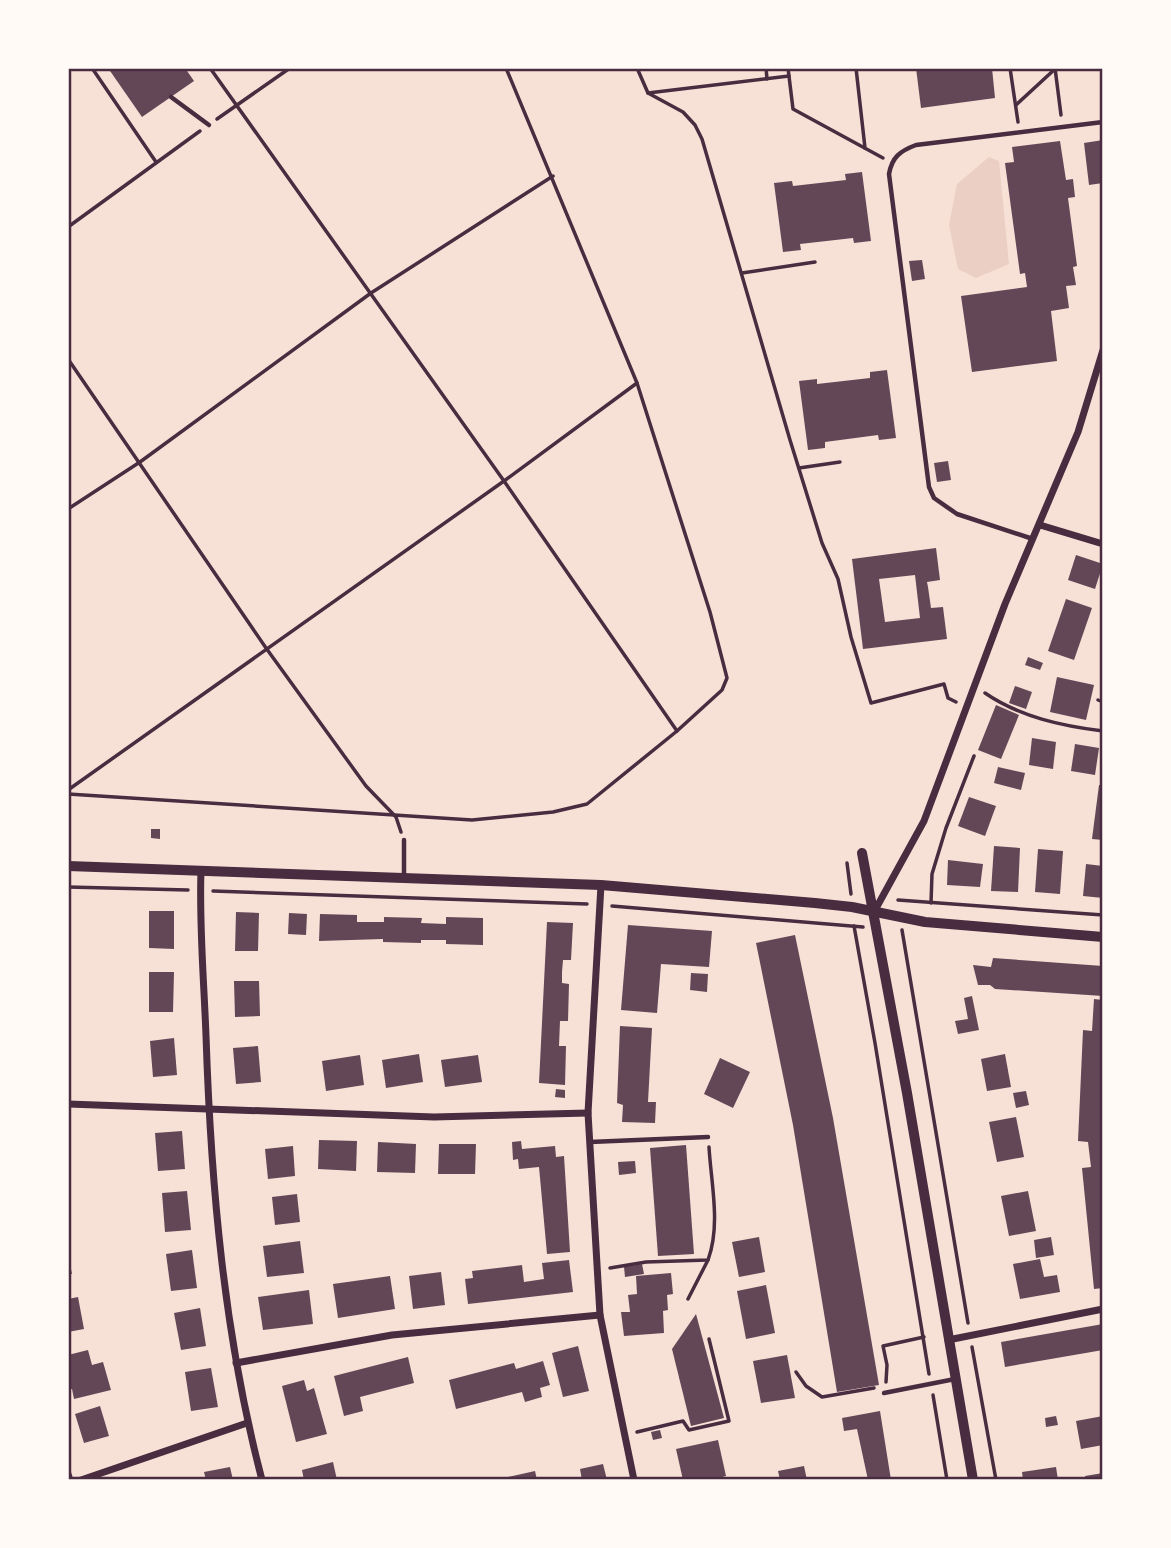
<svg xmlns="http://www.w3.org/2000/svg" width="1171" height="1548" viewBox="0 0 1171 1548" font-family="'Asap Condensed',sans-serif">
	<rect width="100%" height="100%" fill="#f7e1d7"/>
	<polygon fill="#ebcfc5" points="989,157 999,161 1009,264 976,278 958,269 949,225 957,184"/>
	<g fill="#644757" fill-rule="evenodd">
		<polygon points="108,68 185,68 194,81 142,117"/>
		<polygon points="916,68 992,68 995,98 921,108"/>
		<polygon points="1103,140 1103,183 1089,185 1084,143"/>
		<polygon points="1060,141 1066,180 1073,179 1075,197 1068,198 1077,266 1073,267 1076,285 1066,286 1069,308 1051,311 1057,361 972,372 961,296 1027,287 1025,273 1020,274 1005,163 1014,162 1012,147"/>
		<polygon points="862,172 871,241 854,243 853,238 800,244 801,250 783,252 774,183 792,181 793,186 846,180 845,174"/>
		<polygon points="922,260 925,279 912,281 909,261"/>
		<polygon points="887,370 896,438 879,440 878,435 825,442 825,448 808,450 799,381 817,379 817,384 870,378 870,372"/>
		<polygon points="948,461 951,480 937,482 934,463"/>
		<path d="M936,548L940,580L927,582L928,587L931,608L943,607L947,639L863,649L852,559ZM915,575L920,618L885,622L879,579Z"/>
		<polygon points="1076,555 1103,564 1095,589 1068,580"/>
		<polygon points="1066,599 1092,608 1074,660 1048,651"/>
		<polygon points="1028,657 1043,663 1040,670 1025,665"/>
		<polygon points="1057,677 1094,685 1086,720 1050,712"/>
		<polygon points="1015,686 1032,692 1026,709 1009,703"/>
		<polygon points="996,705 1019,715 1001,759 978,750"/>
		<polygon points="1032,738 1056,742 1053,769 1029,765"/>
		<polygon points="1075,744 1099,748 1095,775 1071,771"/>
		<polygon points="998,767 1025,773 1021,790 994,783"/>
		<polygon points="1099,785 1103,785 1103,840 1092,839"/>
		<polygon points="969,797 996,806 985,836 958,826"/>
		<polygon points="151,829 160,829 160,839 151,838"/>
		<polygon points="994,846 1020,848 1018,892 991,891"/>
		<polygon points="1038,849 1063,851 1060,894 1035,892"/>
		<polygon points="948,860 983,864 980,887 947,885"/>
		<polygon points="1086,864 1103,866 1103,898 1083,896"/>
		<polygon points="149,911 174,911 174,949 149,948"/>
		<polygon points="236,912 259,913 258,951 235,951"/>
		<polygon points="289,913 307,914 306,935 288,934"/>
		<polygon points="320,914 357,915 357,922 384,922 384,917 422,918 421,923 446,924 446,917 483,918 483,945 446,944 446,940 421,940 421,943 383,942 383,939 319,941"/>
		<polygon points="547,922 573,923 571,960 563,960 562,972 562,983 569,984 568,1021 560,1021 559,1046 566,1046 565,1085 539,1083"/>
		<polygon points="628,925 712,931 709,967 661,964 657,1013 621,1010"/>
		<polygon points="795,935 833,1118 879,1385 837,1392 793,1125 756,943"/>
		<polygon points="993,958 1103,966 1103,996 995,989 990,985 978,985 973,965 991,967"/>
		<polygon points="149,972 174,972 173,1012 149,1012"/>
		<polygon points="691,973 708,974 707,992 690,990"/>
		<polygon points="234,981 259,981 260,1016 235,1017"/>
		<polygon points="972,996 979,1030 958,1034 955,1021 968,1019 964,998"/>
		<polygon points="1094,999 1103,1000 1103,1288 1094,1289 1082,1168 1091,1167 1088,1142 1078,1141 1083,1030 1092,1031"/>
		<polygon points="620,1026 652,1028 648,1102 656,1102 655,1123 622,1122 623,1105 617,1103"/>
		<polygon points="174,1038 177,1075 153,1077 150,1041"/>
		<polygon points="258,1046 261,1082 236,1084 233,1048"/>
		<polygon points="419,1054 423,1082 386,1088 382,1060"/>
		<polygon points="1005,1054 1011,1087 987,1091 981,1059"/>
		<polygon points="360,1055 364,1085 326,1091 322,1061"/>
		<polygon points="478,1055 482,1082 445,1087 441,1060"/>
		<polygon points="720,1058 750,1072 733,1108 704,1094"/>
		<polygon points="556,1089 565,1090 565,1098 555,1097"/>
		<polygon points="1026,1091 1029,1105 1016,1108 1013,1093"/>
		<polygon points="1016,1117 1024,1157 997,1162 989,1122"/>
		<polygon points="182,1131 185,1169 158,1171 155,1133"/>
		<polygon points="319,1140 357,1141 356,1171 318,1169"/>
		<polygon points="521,1141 522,1149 555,1146 556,1157 564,1156 570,1252 547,1254 539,1167 519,1169 518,1159 513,1160 512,1142"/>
		<polygon points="378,1142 416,1144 415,1173 377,1172"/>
		<polygon points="439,1144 476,1144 475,1174 438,1174"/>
		<polygon points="686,1145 694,1254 658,1256 650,1148"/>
		<polygon points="293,1146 295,1176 268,1179 265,1149"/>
		<polygon points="635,1161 636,1173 619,1175 618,1162"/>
		<polygon points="187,1191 191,1230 165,1232 162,1193"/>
		<polygon points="1028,1191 1036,1231 1009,1236 1001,1196"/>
		<polygon points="297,1194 300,1222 275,1225 272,1197"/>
		<polygon points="759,1237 765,1272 739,1277 732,1242"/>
		<polygon points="1051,1237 1054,1255 1036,1258 1034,1240"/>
		<polygon points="300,1241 304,1273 267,1277 263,1246"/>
		<polygon points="192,1250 197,1288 171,1291 166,1254"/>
		<polygon points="68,1254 72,1274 68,1274"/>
		<polygon points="1040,1259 1044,1277 1057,1275 1060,1292 1020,1299 1013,1264"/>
		<polygon points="569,1260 573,1292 468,1304 465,1279 473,1278 472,1271 522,1265 524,1282 544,1279 542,1263"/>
		<polygon points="642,1264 644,1274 625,1277 624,1267"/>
		<polygon points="441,1272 445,1305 413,1309 409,1276"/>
		<polygon points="671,1273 673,1294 667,1295 668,1310 663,1311 664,1333 624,1336 621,1312 630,1312 628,1295 637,1294 636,1276"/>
		<polygon points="390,1276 395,1309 338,1318 333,1284"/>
		<polygon points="766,1285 775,1333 746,1339 737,1291"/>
		<polygon points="309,1290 313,1324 263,1330 258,1297"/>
		<polygon points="78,1297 84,1329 68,1332 68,1299"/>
		<polygon points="200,1308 206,1346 181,1350 174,1313"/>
		<polygon points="696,1314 724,1418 691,1426 672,1349"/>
		<polygon points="1103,1324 1103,1350 1005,1367 1001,1342"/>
		<polygon points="578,1346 589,1391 563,1397 552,1353"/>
		<polygon points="88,1350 92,1365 103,1362 111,1390 74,1399 72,1389 68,1390 68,1355"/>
		<polygon points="787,1355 795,1398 761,1403 753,1361"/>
		<polygon points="408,1357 414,1383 360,1397 363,1411 344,1416 334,1376"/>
		<polygon points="543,1361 550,1385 540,1388 542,1397 525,1402 522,1392 456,1409 449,1380 514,1363 516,1369"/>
		<polygon points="211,1368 218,1407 191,1411 185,1372"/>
		<polygon points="304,1380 307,1391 314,1388 327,1434 296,1442 282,1386"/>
		<polygon points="100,1406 109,1436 84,1443 75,1414"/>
		<polygon points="880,1411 891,1480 868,1480 857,1429 844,1431 842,1418"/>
		<polygon points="1056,1416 1058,1425 1046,1427 1045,1418"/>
		<polygon points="1103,1416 1103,1445 1081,1449 1076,1421"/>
		<polygon points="660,1430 662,1438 653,1440 651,1432"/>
		<polygon points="718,1440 726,1476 711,1480 683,1480 676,1449"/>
		<polygon points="333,1462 337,1480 304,1480 302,1470"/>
		<polygon points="603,1464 607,1480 582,1480 580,1469"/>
		<polygon points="804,1466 807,1480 780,1480 778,1471"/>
		<polygon points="230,1467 233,1480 206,1480 204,1472"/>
		<polygon points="1056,1467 1058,1480 1023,1480 1022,1472"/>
		<polygon points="535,1471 537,1480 499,1480 499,1479"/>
		<polygon points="1103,1473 1103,1480 1086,1480 1085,1476"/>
	</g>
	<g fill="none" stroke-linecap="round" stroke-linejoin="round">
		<g stroke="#4a2c40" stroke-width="3.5">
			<polyline points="92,68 156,162"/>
			<polyline points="210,68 504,481 677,731"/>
			<polyline points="637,68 648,93 683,112 695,125 702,139 790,440 822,543 838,579 851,637 871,703 944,684 948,698 956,702"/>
			<polyline points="766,68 767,79"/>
			<polyline points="788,68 793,109 883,158"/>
			<polyline points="856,68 865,148"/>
			<polyline points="1010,68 1018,122"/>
			<polyline points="1055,68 1061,115"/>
			<polyline points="648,93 789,76"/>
			<polyline points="1016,105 1055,69"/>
			<polyline points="217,119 290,68"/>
			<polyline points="68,227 200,131"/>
			<polyline points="742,273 815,262"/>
			<polyline points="68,359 266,648 366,786 396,817 401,832"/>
			<polyline points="799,468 840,462"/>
			<polyline points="68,509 140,462 371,293 553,176"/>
			<path d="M985,693C1020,717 1062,726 1103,731"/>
			<polyline points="1098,700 1103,702"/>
			<polyline points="68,790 504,481 637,383"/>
			<polyline points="68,794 472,820 553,812 587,804 677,731 722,690 727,678 710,612 637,383 506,68"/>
			<polyline points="847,863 851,894"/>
			<polyline points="68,887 188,890"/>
			<polyline points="213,891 587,904"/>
			<polyline points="898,900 1103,915"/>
			<polyline points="931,903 932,874 946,828 974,756"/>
			<polyline points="612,906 863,927"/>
			<polyline points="854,926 875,1043 929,1374"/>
			<polyline points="902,930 968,1323"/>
			<path d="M610,1268L646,1262L708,1260C721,1225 711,1183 709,1147"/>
			<polyline points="688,1299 708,1260"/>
			<polyline points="972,1347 996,1480"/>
			<polyline points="796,1372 806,1386 822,1397 874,1388"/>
			<polyline points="886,1382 887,1365 883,1346 924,1337"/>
			<polyline points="933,1395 947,1480"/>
			<polyline points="637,1432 683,1421 689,1430 729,1421 709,1339"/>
		</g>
		<g stroke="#4a2c40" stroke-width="4.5">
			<polyline points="171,97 209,125"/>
			<path d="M1033,539L957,514L934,498L929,487L889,174C892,157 900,151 916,145L1103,122"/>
			<polyline points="404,876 404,840"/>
			<polyline points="590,1142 708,1137"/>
			<polyline points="884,1393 955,1379"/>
		</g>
		<g stroke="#4a2c40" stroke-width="7">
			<polyline points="1040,525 1103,544"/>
			<path d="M201,871C199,925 204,981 206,1036C211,1186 224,1335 262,1480"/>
			<polyline points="601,885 588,1113 600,1315 634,1480"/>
			<polyline points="874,912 924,821 1005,604 1078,432 1103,350"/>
			<polyline points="68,1104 434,1117 588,1113"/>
			<polyline points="948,1340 1103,1309"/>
			<polyline points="236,1363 392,1335 600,1315"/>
			<polyline points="68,1474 70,1480"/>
			<polyline points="81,1480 247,1423"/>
		</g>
		<g stroke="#4a2c40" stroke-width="10">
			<polyline points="862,853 907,1093 973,1480"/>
			<polyline points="68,866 601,885 815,903 852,907 925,922 1103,937"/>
		</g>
	</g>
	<rect width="1171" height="1548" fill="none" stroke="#fffaf5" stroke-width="140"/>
	<rect x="70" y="70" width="1031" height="1408" fill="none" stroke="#4a2c40" stroke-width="2.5"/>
</svg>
